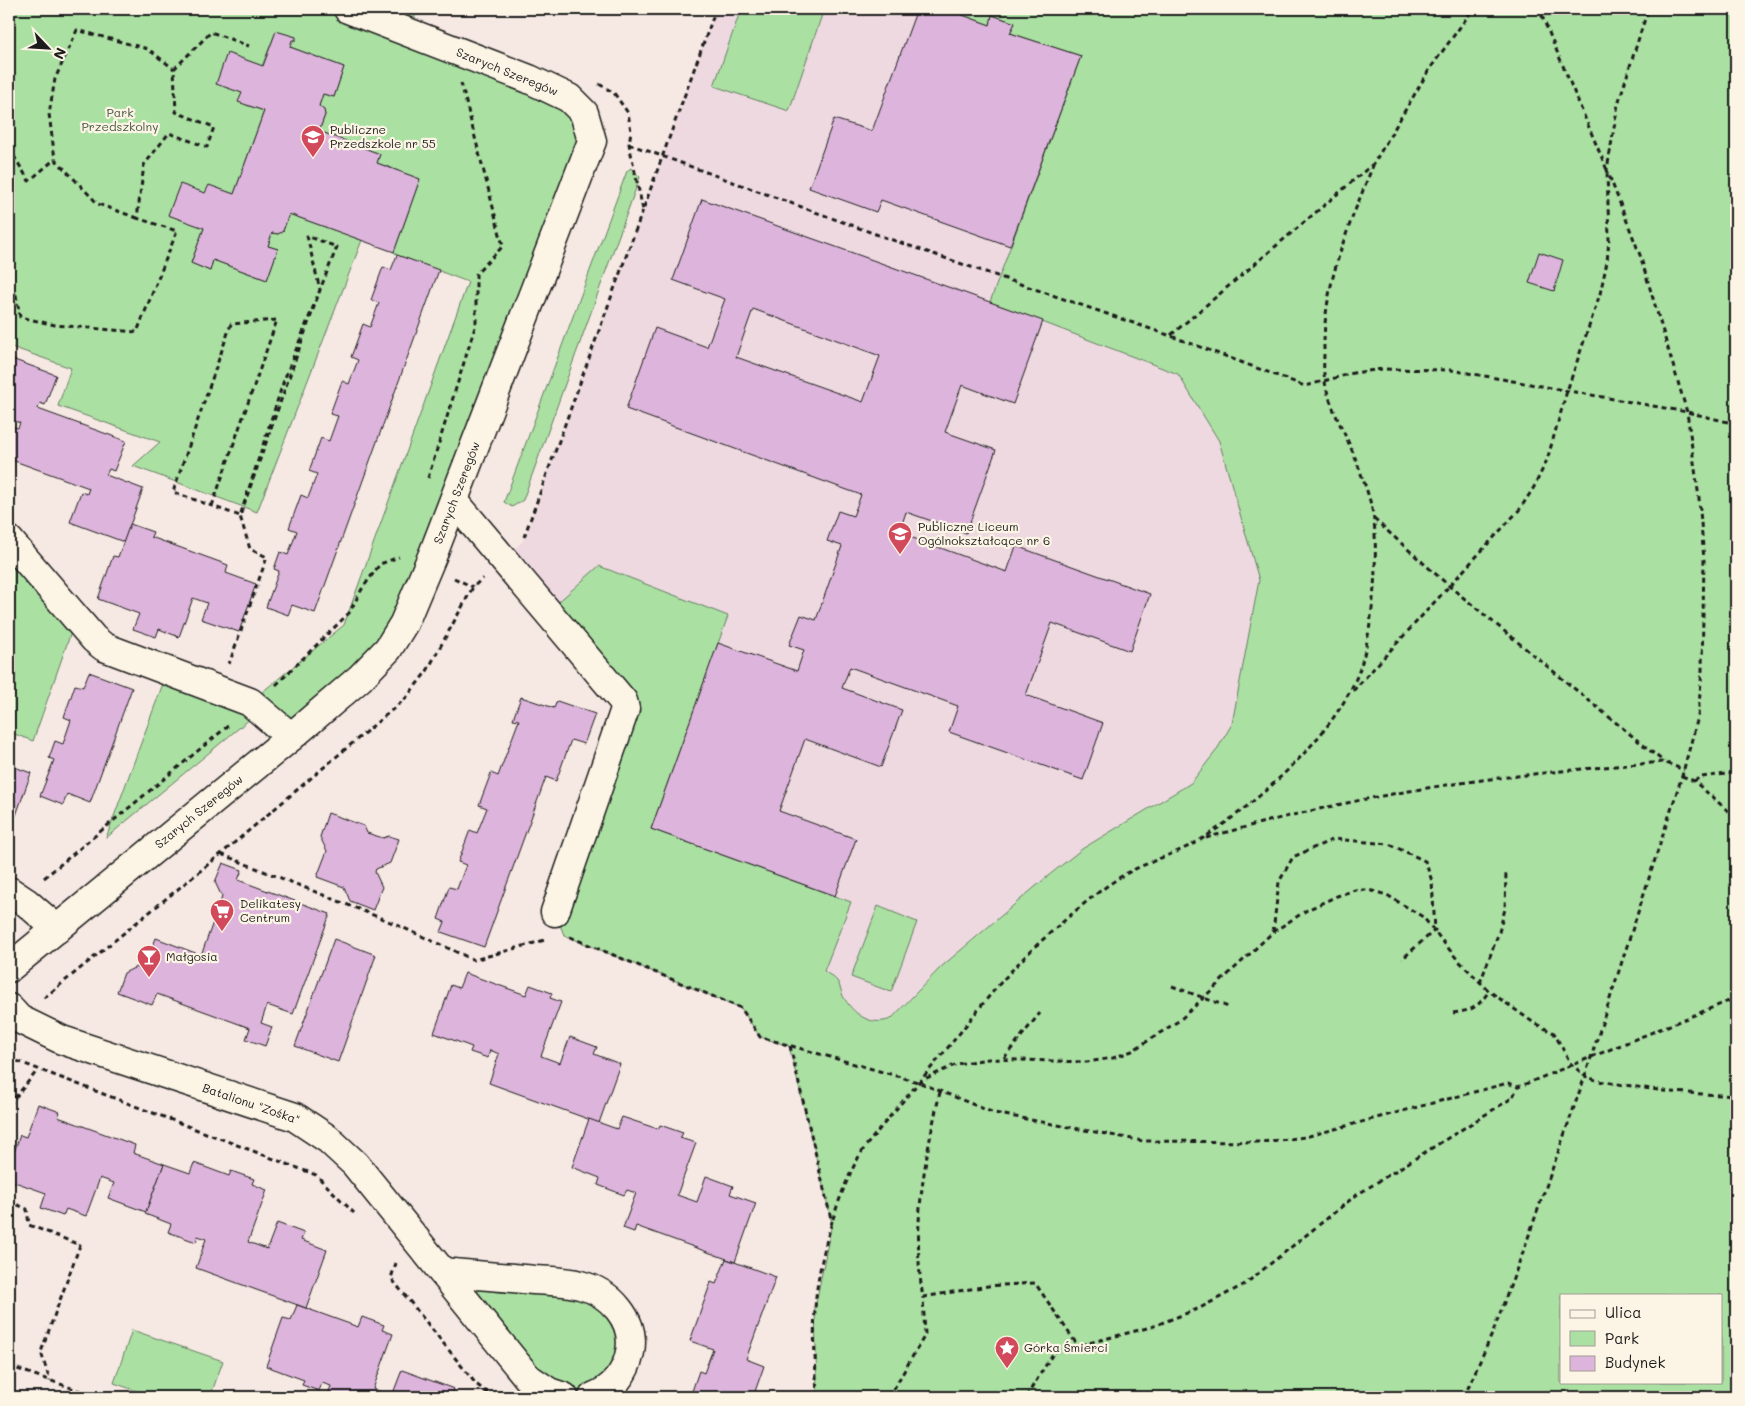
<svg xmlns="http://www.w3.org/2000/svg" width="1745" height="1406" viewBox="0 0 1745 1406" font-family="Mali,sans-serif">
	<rect width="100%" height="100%" fill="#f6e8e3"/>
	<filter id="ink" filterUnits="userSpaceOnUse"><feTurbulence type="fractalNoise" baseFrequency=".02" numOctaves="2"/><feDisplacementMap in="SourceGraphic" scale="10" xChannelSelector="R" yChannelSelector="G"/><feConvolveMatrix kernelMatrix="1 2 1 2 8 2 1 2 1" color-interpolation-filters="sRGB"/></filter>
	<g filter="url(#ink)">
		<polygon fill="#eed9e1" points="716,9 946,9 989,25 992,15 1015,23 1014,26 1081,56 990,302 1178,374 1218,439 1240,487 1259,580 1243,698 1230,729 1216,751 1191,783 1082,849 976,936 941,967 891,1019 882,1022 870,1021 856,1014 844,997 836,980 651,829 728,616 547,612 502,560 523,541"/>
		<g fill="#abe0a3" stroke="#647e60" fill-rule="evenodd">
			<polygon points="9,9 418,9 408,32 569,98 592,142 404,623 276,749 251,718 106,838 168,670 250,702 344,625 468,282 397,255 394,252 420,179 377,163 380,154 319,131 325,115 324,110 319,106 323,94 334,97 344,67 290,47 296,37 276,32 246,105 264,111 234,194 213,187 204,228 191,263 210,271 213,260 267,280 278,249 268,246 272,233 278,234 283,231 289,214 362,240 257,512 133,466 160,442 58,406 71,368 9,346"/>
			<polygon points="741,9 824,9 789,111 714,86"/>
			<path d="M946,9H1736V1397H817L815,1308L832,1223L789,1046L760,1037L741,1008L564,935L555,912L623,717L547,612L599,566L728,616L651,829L851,902L824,971C828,974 834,977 837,981C840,985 841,991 843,996C853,1014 870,1027 891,1019L941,967L1048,876L1082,849L1191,783L1216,751L1232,724L1259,580L1219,441L1178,374L990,302L1081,56L1010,33L1015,23L993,15L990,25ZM1561,1295H1721V1382H1561Z"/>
			<polygon points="631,168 640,177 523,500 512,507 504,502 627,171"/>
			<polygon points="9,540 76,618 33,741 9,732"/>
			<polygon points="878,906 917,922 891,992 851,977"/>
			<polygon points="442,1272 580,1284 631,1335 593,1397 563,1397"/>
			<polygon points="132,1330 223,1361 210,1397 154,1397 114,1383"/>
		</g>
		<g fill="#ddb5dc" stroke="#1c1c1c" fill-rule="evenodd">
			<polygon points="917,9 946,9 990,25 992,15 1015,23 1010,33 1081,56 1010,246 881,200 876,212 809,188 834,119 872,131"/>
			<polygon points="276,31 296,37 296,40 292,40 290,47 344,67 334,97 323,94 319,106 324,110 325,115 319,131 380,154 377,163 420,179 394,252 289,214 283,231 278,234 272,233 268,246 278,249 267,280 213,260 210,271 191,263 204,228 168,215 180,184 205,193 209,185 234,194 264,111 238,102 242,93 216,84 227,53 263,66"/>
			<path d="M702,199L1043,321L1013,404L962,385L945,432L996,450L966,533L906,512L899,533L1007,572L1016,546L1150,594L1130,651L1052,623L1026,695L1103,723L1083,780L949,732L958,706L850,667L842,688L902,710L881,767L805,739L779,811L856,839L835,896L651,829L718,643L797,671L804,650L789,645L801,615L816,620L842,546L827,541L838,511L853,516L861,495L626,409L655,328L707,347L725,299L673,280ZM753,309L880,356L863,402L736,357Z"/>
			<polygon points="1539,252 1563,260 1554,291 1529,283"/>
			<polygon points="397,255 439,270 315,613 292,605 288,615 266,607 279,571 274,569 280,552 288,555 297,531 289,528 301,495 308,498 317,474 309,471 321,438 329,441 338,416 330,414 342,381 349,384 358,360 351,357 363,324 370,327 379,303 371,300 383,267 391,270"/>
			<polygon points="9,358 56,375 45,405 40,403 38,409 126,441 114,471 109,469 106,475 143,489 124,542 70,522 81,492 87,494 89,488 9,459 9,436 12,426 18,428 20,423 9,419"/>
			<polygon points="130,524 153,532 151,537 228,565 226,573 256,584 239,632 201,619 207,603 193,598 179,637 159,629 156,637 133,629 139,614 98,599 113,556 118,557"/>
			<polygon points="89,672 132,688 90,803 67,794 63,805 40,796 54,760 49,758 55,741 63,744 71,720 64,717 75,685 83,687"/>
			<polygon points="521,697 554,708 557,701 595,714 584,744 571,740 556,781 546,777 484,947 441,932 445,922 438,919 449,887 457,889 466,865 458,862 470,830 477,833 487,808 479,805 491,773 498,776 519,720 513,719"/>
			<polygon points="9,765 31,773 14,821 9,820"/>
			<polygon points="328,813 364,826 367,833 383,838 389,836 399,839 390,863 376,869 375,872 382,887 373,910 350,901 344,887 317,877 327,851 320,837"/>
			<polygon points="223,863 242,870 238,880 330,914 293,1014 267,1005 261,1023 272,1027 265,1046 246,1039 250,1028 157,994 152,1005 117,992 124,973 136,967 144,970 156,938 198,954 202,953 222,897 215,882"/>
			<polygon points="334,939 376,955 338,1062 295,1046"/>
			<polygon points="465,973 526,995 530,985 552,993 550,998 561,1002 541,1056 560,1063 570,1037 597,1047 594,1054 620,1064 599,1123 489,1083 499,1054 490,1050 488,1058 470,1052 472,1047 434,1033 451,985 459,988"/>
			<polygon points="38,1104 60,1112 58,1117 135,1145 133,1153 164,1164 146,1212 108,1198 114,1183 100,1178 86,1216 66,1209 63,1216 41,1208 46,1193 9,1180 9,1167 20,1135 26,1137"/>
			<polygon points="622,1117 658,1129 660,1125 683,1133 680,1138 696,1143 677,1195 697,1202 706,1176 733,1186 730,1194 756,1203 735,1262 636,1226 634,1232 623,1228 636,1193 627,1190 624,1195 598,1185 600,1178 572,1167 589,1119 617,1129"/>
			<polygon points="194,1163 229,1176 231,1171 254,1179 252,1184 267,1190 248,1242 267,1249 277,1223 304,1233 301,1240 327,1250 306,1308 196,1268 206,1239 198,1236 196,1242 168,1232 171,1224 145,1214 164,1164 190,1173"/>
			<polygon points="726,1259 776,1277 746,1359 764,1366 753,1397 690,1397 699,1371 704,1373 713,1349 690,1341 711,1282 716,1284"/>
			<polygon points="297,1305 358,1327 362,1317 384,1325 382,1330 393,1334 373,1389 392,1396 402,1370 454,1389 451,1397 327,1397 331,1386 322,1383 319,1391 302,1385 304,1380 266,1366 283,1318 291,1320"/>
		</g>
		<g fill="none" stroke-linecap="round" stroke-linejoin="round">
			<defs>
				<g id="minor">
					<polyline points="454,501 623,701 625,709 555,912"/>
					<polyline points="9,540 94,639 104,647 250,702 291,737"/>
					<polyline points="9,891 27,903 57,929"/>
					<polyline points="9,968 291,737 360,678 388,649 404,623 433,554 592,141 584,113 569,98 529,79 348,9"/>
					<polyline points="9,1008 19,1019 62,1040 295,1117 328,1139 355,1164 528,1378 549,1392 564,1397"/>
					<path d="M442,1272C473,1275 504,1277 534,1280C549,1281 566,1281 580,1285C610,1292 636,1320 630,1352C626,1373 613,1389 593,1397"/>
				</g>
			</defs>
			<use href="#minor" stroke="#1c1c1c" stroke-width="31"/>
			<g stroke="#1c1c1c" stroke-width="3" stroke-dasharray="5 4" stroke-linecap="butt">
				<polyline points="599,84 614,93 628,113 631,131 629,144 643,210"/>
				<polyline points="629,144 881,236 1171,336 1305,386 1353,373 1382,369 1451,370 1687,412 1736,424"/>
				<polyline points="9,148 29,181 55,159"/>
				<polyline points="9,193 9,195"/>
				<polyline points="137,218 98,204 55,159 49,114 55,79 77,30 148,49 174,69"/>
				<polyline points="9,289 16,295 20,317 55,325 137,332 177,231 137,218 144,165 169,133 207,147 214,127 176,112 174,69 211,32 249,46"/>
				<polyline points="1171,335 1374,163 1429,70 1473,9"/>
				<polyline points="428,478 476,324 476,274 503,246 461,83"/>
				<polyline points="212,506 277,320 231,324 173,492 240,516 320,290 307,236 337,247 284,380 240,516 250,549 267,557 229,664"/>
				<polyline points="1374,519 1448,585 1664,762"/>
				<polyline points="524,537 716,9"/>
				<polyline points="454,578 473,587"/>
				<polyline points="276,685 349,613 362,589 380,564 399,557"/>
				<polyline points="1353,691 1520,509 1534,487 1547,460 1567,391 1600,294 1607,262 1609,239 1607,170 1539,9"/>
				<polyline points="1682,776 1694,781 1736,818"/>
				<polyline points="1694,781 1701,777 1736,773"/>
				<path d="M1206,838C1307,809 1412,787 1517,776C1566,770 1615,766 1664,762L1684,770"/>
				<polyline points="221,854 393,923 474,960 545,940"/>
				<polyline points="44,878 228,726"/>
				<polyline points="1273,932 1279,882 1293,857 1334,839 1389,844 1425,861 1432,881 1435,930 1402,959"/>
				<polyline points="570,937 741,1008 760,1037 918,1082 994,1113 1143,1141 1261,1142 1305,1137 1508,1083 1518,1087 1736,998"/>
				<polyline points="1480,983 1499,932 1505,909 1506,872"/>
				<polyline points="1172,986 1231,1008"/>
				<polyline points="44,998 221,854 406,698 427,671 473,587 483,578"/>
				<path d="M1453,1013C1474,1010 1477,1008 1489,991"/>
				<polyline points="790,1046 832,1223"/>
				<polyline points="9,1058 316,1175 354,1213"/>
				<polyline points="1004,1058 1040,1013"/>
				<polyline points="918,1082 957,1064 988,1059 1087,1062 1113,1058 1132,1051 1180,1020 1273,932 1307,910 1337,896 1355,890 1369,890 1387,895 1423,917 1457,959 1489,991 1534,1023 1554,1033 1571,1064 1585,1076 1598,1081 1671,1092 1736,1096"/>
				<path d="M940,1092C925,1158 911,1229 923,1297L988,1286L1035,1283L1078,1346"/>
				<polyline points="9,1105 37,1071"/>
				<polyline points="9,1142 16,1145"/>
				<polyline points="9,1201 27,1209 29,1225 80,1245 41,1352 50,1381"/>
				<polyline points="396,1263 391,1278 476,1384 493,1397"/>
				<polyline points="9,1366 97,1397"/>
				<path d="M817,1397C816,1368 813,1339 815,1310C817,1263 839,1185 865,1147C897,1107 931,1069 963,1029C990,994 1016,963 1049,934C1072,914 1096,892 1122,876C1147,861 1181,853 1205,837C1261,800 1343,728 1362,662C1373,625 1378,559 1374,521C1372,503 1365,485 1359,468C1349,439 1331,412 1325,382C1323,372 1324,361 1324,351C1323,282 1349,226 1374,163"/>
				<polyline points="889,1397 925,1335 923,1297"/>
				<polyline points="1026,1397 1054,1352 1151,1327 1200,1308 1245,1284 1355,1196 1512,1098 1518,1087"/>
				<polyline points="1464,1397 1493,1332 1523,1252 1585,1076 1682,776 1698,717 1702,670 1704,560 1699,498 1687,412 1640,255 1607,170 1618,104 1648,9"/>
			</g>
			<use href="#minor" stroke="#fcf5e5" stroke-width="28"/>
		</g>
	</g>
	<defs>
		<symbol id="school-pin" viewBox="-11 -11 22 30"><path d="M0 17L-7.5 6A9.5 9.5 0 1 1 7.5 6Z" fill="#d1495b" stroke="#fcf5e5"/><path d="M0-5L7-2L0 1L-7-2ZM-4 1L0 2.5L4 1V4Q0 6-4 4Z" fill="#fff"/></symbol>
		<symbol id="supermarket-pin" viewBox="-11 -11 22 30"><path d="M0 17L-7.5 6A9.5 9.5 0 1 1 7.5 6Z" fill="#d1495b" stroke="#fcf5e5"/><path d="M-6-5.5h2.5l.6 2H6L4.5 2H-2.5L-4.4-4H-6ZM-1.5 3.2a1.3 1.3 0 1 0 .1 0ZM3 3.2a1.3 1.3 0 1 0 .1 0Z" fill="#fff"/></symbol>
		<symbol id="bar-pin" viewBox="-11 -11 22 30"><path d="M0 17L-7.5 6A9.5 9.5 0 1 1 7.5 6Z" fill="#d1495b" stroke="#fcf5e5"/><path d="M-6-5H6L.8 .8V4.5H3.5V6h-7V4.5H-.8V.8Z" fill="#fff"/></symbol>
		<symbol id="sight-pin" viewBox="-11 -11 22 30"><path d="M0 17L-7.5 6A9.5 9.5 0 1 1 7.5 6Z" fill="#d1495b" stroke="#fcf5e5"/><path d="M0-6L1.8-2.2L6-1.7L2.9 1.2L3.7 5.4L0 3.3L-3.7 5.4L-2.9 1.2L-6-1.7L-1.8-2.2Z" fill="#fff"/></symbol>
	</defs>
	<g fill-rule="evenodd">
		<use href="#school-pin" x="299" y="123" width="28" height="38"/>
		<use href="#school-pin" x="886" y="520" width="28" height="38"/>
		<use href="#supermarket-pin" x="208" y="897" width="28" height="38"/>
		<use href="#bar-pin" x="135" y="943" width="28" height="38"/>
		<use href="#sight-pin" x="993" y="1334" width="28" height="38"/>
	</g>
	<g text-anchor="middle" stroke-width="4.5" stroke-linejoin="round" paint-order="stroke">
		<g font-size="12" fill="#1c1c1c" stroke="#fcf5e5">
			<text transform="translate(507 72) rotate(22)" y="4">Szarych Szeregów</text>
			<text transform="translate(457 493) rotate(-69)" y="4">Szarych Szeregów</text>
			<text transform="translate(199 812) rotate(-39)" y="4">Szarych Szeregów</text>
			<text transform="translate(251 1104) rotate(19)" y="4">Batalionu "Zośka"</text>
		</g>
		<g font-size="12" fill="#475744" stroke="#fcf5e5">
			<text x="120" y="117">Park<tspan x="120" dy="14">Przedszkolny</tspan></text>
		</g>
		<g font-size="12" fill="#1c1c1c" stroke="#fcf5e5" text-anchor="start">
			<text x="330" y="134">Publiczne<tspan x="330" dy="14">Przedszkole nr 55</tspan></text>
			<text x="918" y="531">Publiczne Liceum<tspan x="918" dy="14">Ogólnokształcące nr 6</tspan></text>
			<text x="240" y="908">Delikatesy<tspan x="240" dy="14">Centrum</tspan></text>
			<text x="166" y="961">Małgosia</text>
			<text x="1024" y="1352">Górka Śmierci</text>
		</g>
	</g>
	<rect width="1745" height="1406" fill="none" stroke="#fcf5e5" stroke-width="30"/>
	<rect x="15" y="15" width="1715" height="1376" fill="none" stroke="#1c1c1c" stroke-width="2" filter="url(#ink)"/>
	<rect x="1560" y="1294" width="162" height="90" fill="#fcf5e5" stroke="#a29e95"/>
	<rect x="1570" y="1310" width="25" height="8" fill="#fcf5e5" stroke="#a29e95"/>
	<text x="1605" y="1318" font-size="15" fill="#1c1c1c">Ulica</text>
	<rect x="1570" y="1331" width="25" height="15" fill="#abe0a3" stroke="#a29e95"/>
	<text x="1605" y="1344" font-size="15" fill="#1c1c1c">Park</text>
	<rect x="1570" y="1356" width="25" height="15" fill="#ddb5dc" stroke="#a29e95"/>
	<text x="1605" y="1368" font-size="15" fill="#1c1c1c">Budynek</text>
	<g transform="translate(48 48) rotate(115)" stroke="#fcf5e5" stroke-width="4" paint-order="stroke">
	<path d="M0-4L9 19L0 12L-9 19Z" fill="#1c1c1c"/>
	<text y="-8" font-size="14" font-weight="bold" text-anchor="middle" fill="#1c1c1c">N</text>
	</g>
</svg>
